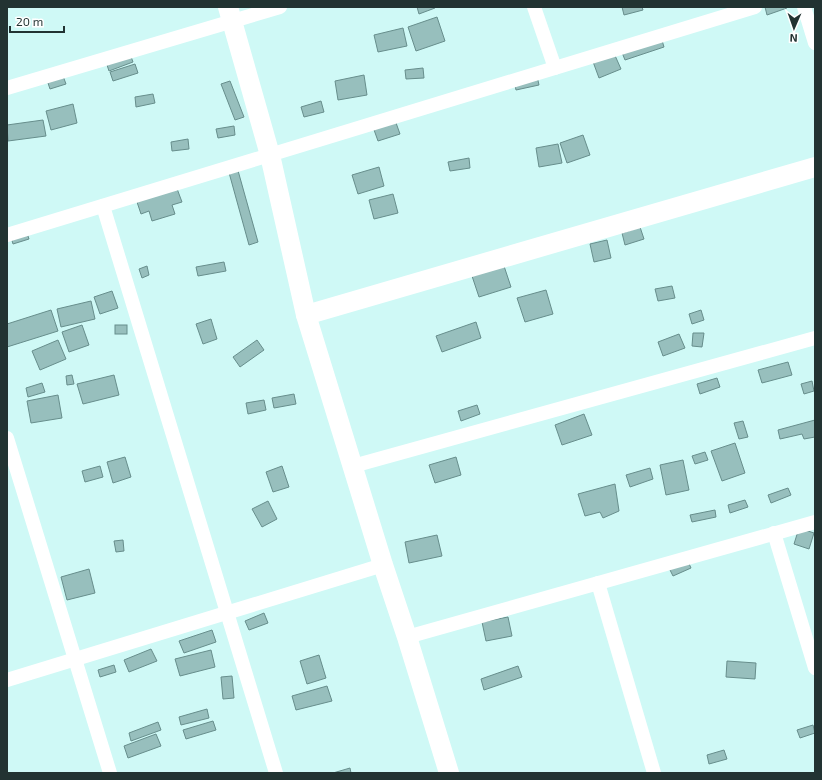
<svg xmlns="http://www.w3.org/2000/svg" width="822" height="780" viewBox="0 0 822 780" font-family="'Exo 2',sans-serif">
	<rect width="100%" height="100%" fill="#cff9f6"/>
	<g fill="#97bfbd" stroke="#678e8c">
		<polygon points="417,7 435,7 435,8 419,14"/>
		<polygon points="622,7 642,7 643,10 624,15"/>
		<polygon points="765,7 787,7 787,8 767,15"/>
		<polygon points="437,17 445,41 416,51 408,27"/>
		<polygon points="403,28 407,46 378,52 374,35"/>
		<polygon points="661,37 664,47 625,60 621,50"/>
		<polygon points="613,51 621,69 599,78 592,59"/>
		<polygon points="130,54 133,62 109,71 106,62"/>
		<polygon points="135,64 138,73 113,81 110,72"/>
		<polygon points="423,68 424,78 406,79 405,70"/>
		<polygon points="364,75 367,95 338,100 335,81"/>
		<polygon points="63,76 66,84 50,89 47,80"/>
		<polygon points="537,76 539,85 516,90 514,81"/>
		<polygon points="230,81 244,117 235,120 221,84"/>
		<polygon points="153,94 155,103 136,107 135,97"/>
		<polygon points="321,101 324,112 304,117 301,107"/>
		<polygon points="73,104 77,123 51,130 46,111"/>
		<polygon points="43,120 46,136 8,141 7,125"/>
		<polygon points="395,120 400,134 378,141 373,127"/>
		<polygon points="234,126 235,135 218,138 216,129"/>
		<polygon points="583,135 590,155 567,163 560,143"/>
		<polygon points="188,139 189,149 172,151 171,142"/>
		<polygon points="558,144 562,163 539,167 536,148"/>
		<polygon points="469,158 470,168 450,171 448,162"/>
		<polygon points="237,167 258,242 249,245 228,169"/>
		<polygon points="379,167 384,186 358,194 352,175"/>
		<polygon points="176,186 182,202 172,205 175,214 152,221 149,211 141,214 136,199"/>
		<polygon points="393,194 398,213 374,219 369,200"/>
		<polygon points="640,227 644,239 625,245 622,233"/>
		<polygon points="27,233 29,239 13,244 11,237"/>
		<polygon points="607,240 611,258 594,262 590,244"/>
		<polygon points="224,262 226,271 198,276 196,267"/>
		<polygon points="147,266 149,275 142,278 139,269"/>
		<polygon points="504,266 511,287 479,297 472,276"/>
		<polygon points="672,286 675,298 658,301 655,289"/>
		<polygon points="546,290 553,314 525,322 517,298"/>
		<polygon points="112,291 118,308 100,314 94,297"/>
		<polygon points="91,301 95,319 61,327 57,309"/>
		<polygon points="51,310 58,331 7,347 7,324"/>
		<polygon points="701,310 704,320 692,324 689,314"/>
		<polygon points="211,319 217,339 203,344 196,324"/>
		<polygon points="476,322 481,338 442,352 436,336"/>
		<polygon points="82,325 89,345 69,352 62,332"/>
		<rect x="115" y="325" width="12" height="9"/>
		<polygon points="693,333 704,333 702,347 692,346"/>
		<polygon points="679,334 685,348 663,356 658,342"/>
		<polygon points="58,340 66,359 40,370 32,351"/>
		<polygon points="257,340 264,350 240,367 233,357"/>
		<polygon points="788,362 792,375 762,383 758,370"/>
		<polygon points="72,375 74,384 67,385 66,376"/>
		<polygon points="114,375 119,395 83,404 77,384"/>
		<polygon points="717,378 720,387 700,394 697,384"/>
		<polygon points="812,381 814,391 804,394 801,384"/>
		<polygon points="42,383 45,392 28,397 26,388"/>
		<polygon points="294,394 296,404 274,408 272,398"/>
		<polygon points="58,395 62,418 31,423 27,401"/>
		<polygon points="264,400 266,410 248,414 246,403"/>
		<polygon points="477,405 480,414 461,421 458,411"/>
		<polygon points="584,414 592,435 562,445 555,425"/>
		<polygon points="815,420 815,437 804,439 802,434 780,439 778,430"/>
		<polygon points="743,421 748,437 739,439 734,423"/>
		<polygon points="735,443 745,473 722,481 711,451"/>
		<polygon points="705,452 708,460 695,464 692,456"/>
		<polygon points="125,457 131,477 113,483 107,462"/>
		<polygon points="456,457 461,475 435,483 429,465"/>
		<polygon points="683,460 689,490 666,495 660,465"/>
		<polygon points="100,466 103,477 85,482 82,471"/>
		<polygon points="282,466 289,487 273,492 266,472"/>
		<polygon points="650,468 653,479 630,487 626,475"/>
		<polygon points="615,484 619,511 603,518 600,512 585,516 578,494"/>
		<polygon points="788,488 791,495 771,503 768,495"/>
		<polygon points="745,500 748,507 730,513 728,505"/>
		<polygon points="268,501 277,519 262,527 252,509"/>
		<polygon points="715,510 716,517 692,522 690,515"/>
		<polygon points="799,528 814,533 809,549 794,544"/>
		<polygon points="437,535 442,556 409,563 405,542"/>
		<polygon points="123,540 124,551 116,552 114,541"/>
		<polygon points="687,559 691,568 673,576 669,568"/>
		<polygon points="89,569 95,593 67,600 61,577"/>
		<polygon points="264,613 268,623 249,630 245,621"/>
		<polygon points="508,617 512,636 486,641 482,622"/>
		<polygon points="212,630 216,642 184,653 179,641"/>
		<polygon points="151,649 157,661 129,672 124,660"/>
		<polygon points="211,650 215,667 180,676 175,659"/>
		<polygon points="319,655 326,678 307,684 300,661"/>
		<polygon points="727,661 756,663 755,679 726,677"/>
		<polygon points="114,665 116,672 100,677 98,670"/>
		<polygon points="518,666 522,677 484,690 481,679"/>
		<polygon points="232,676 234,698 223,699 221,677"/>
		<polygon points="327,686 332,701 296,710 292,696"/>
		<polygon points="207,709 209,718 181,725 179,717"/>
		<polygon points="213,721 216,730 186,739 183,730"/>
		<polygon points="158,722 161,730 131,741 129,733"/>
		<polygon points="813,725 815,733 800,738 797,730"/>
		<polygon points="156,734 161,746 128,758 124,746"/>
		<polygon points="724,750 727,759 709,764 707,755"/>
		<polygon points="350,768 351,773 333,773"/>
	</g>
	<g fill="none" stroke-linecap="round" stroke-linejoin="round">
		<g stroke="#fff" stroke-width="14">
			<polyline points="534,7 555,68"/>
			<polyline points="804,7 815,43"/>
			<polyline points="7,88 280,7"/>
			<polyline points="103,206 276,773"/>
			<polyline points="7,235 755,7"/>
			<polyline points="7,438 110,773"/>
			<polyline points="353,466 815,338"/>
			<polyline points="774,533 815,668"/>
			<polyline points="598,583 654,773"/>
			<polyline points="407,637 815,522"/>
			<polyline points="7,680 383,565"/>
		</g>
		<g stroke="#fff" stroke-width="20">
			<polyline points="228,7 270,155 306,315 383,565 407,637 449,773"/>
			<polyline points="306,315 815,167"/>
		</g>
	</g>
	<rect width="822" height="780" fill="none" stroke="#223332" stroke-width="16"/>
	<g transform="translate(794 28) rotate(182)" stroke="#ffffff" stroke-width="3" paint-order="stroke">
	<path d="M0-3L7 15L0 10L-7 15Z" fill="#223332"/>
	<text y="-6" font-size="11" font-weight="bold" text-anchor="middle" fill="#223332">N</text>
	</g>
	<path d="M10 26v6h54v-6" fill="none" stroke="#223332" stroke-width="2"/>
	<text x="16" y="26" font-size="12" fill="#223332" stroke="#ffffff" stroke-width="3" paint-order="stroke">20 m</text>
</svg>
